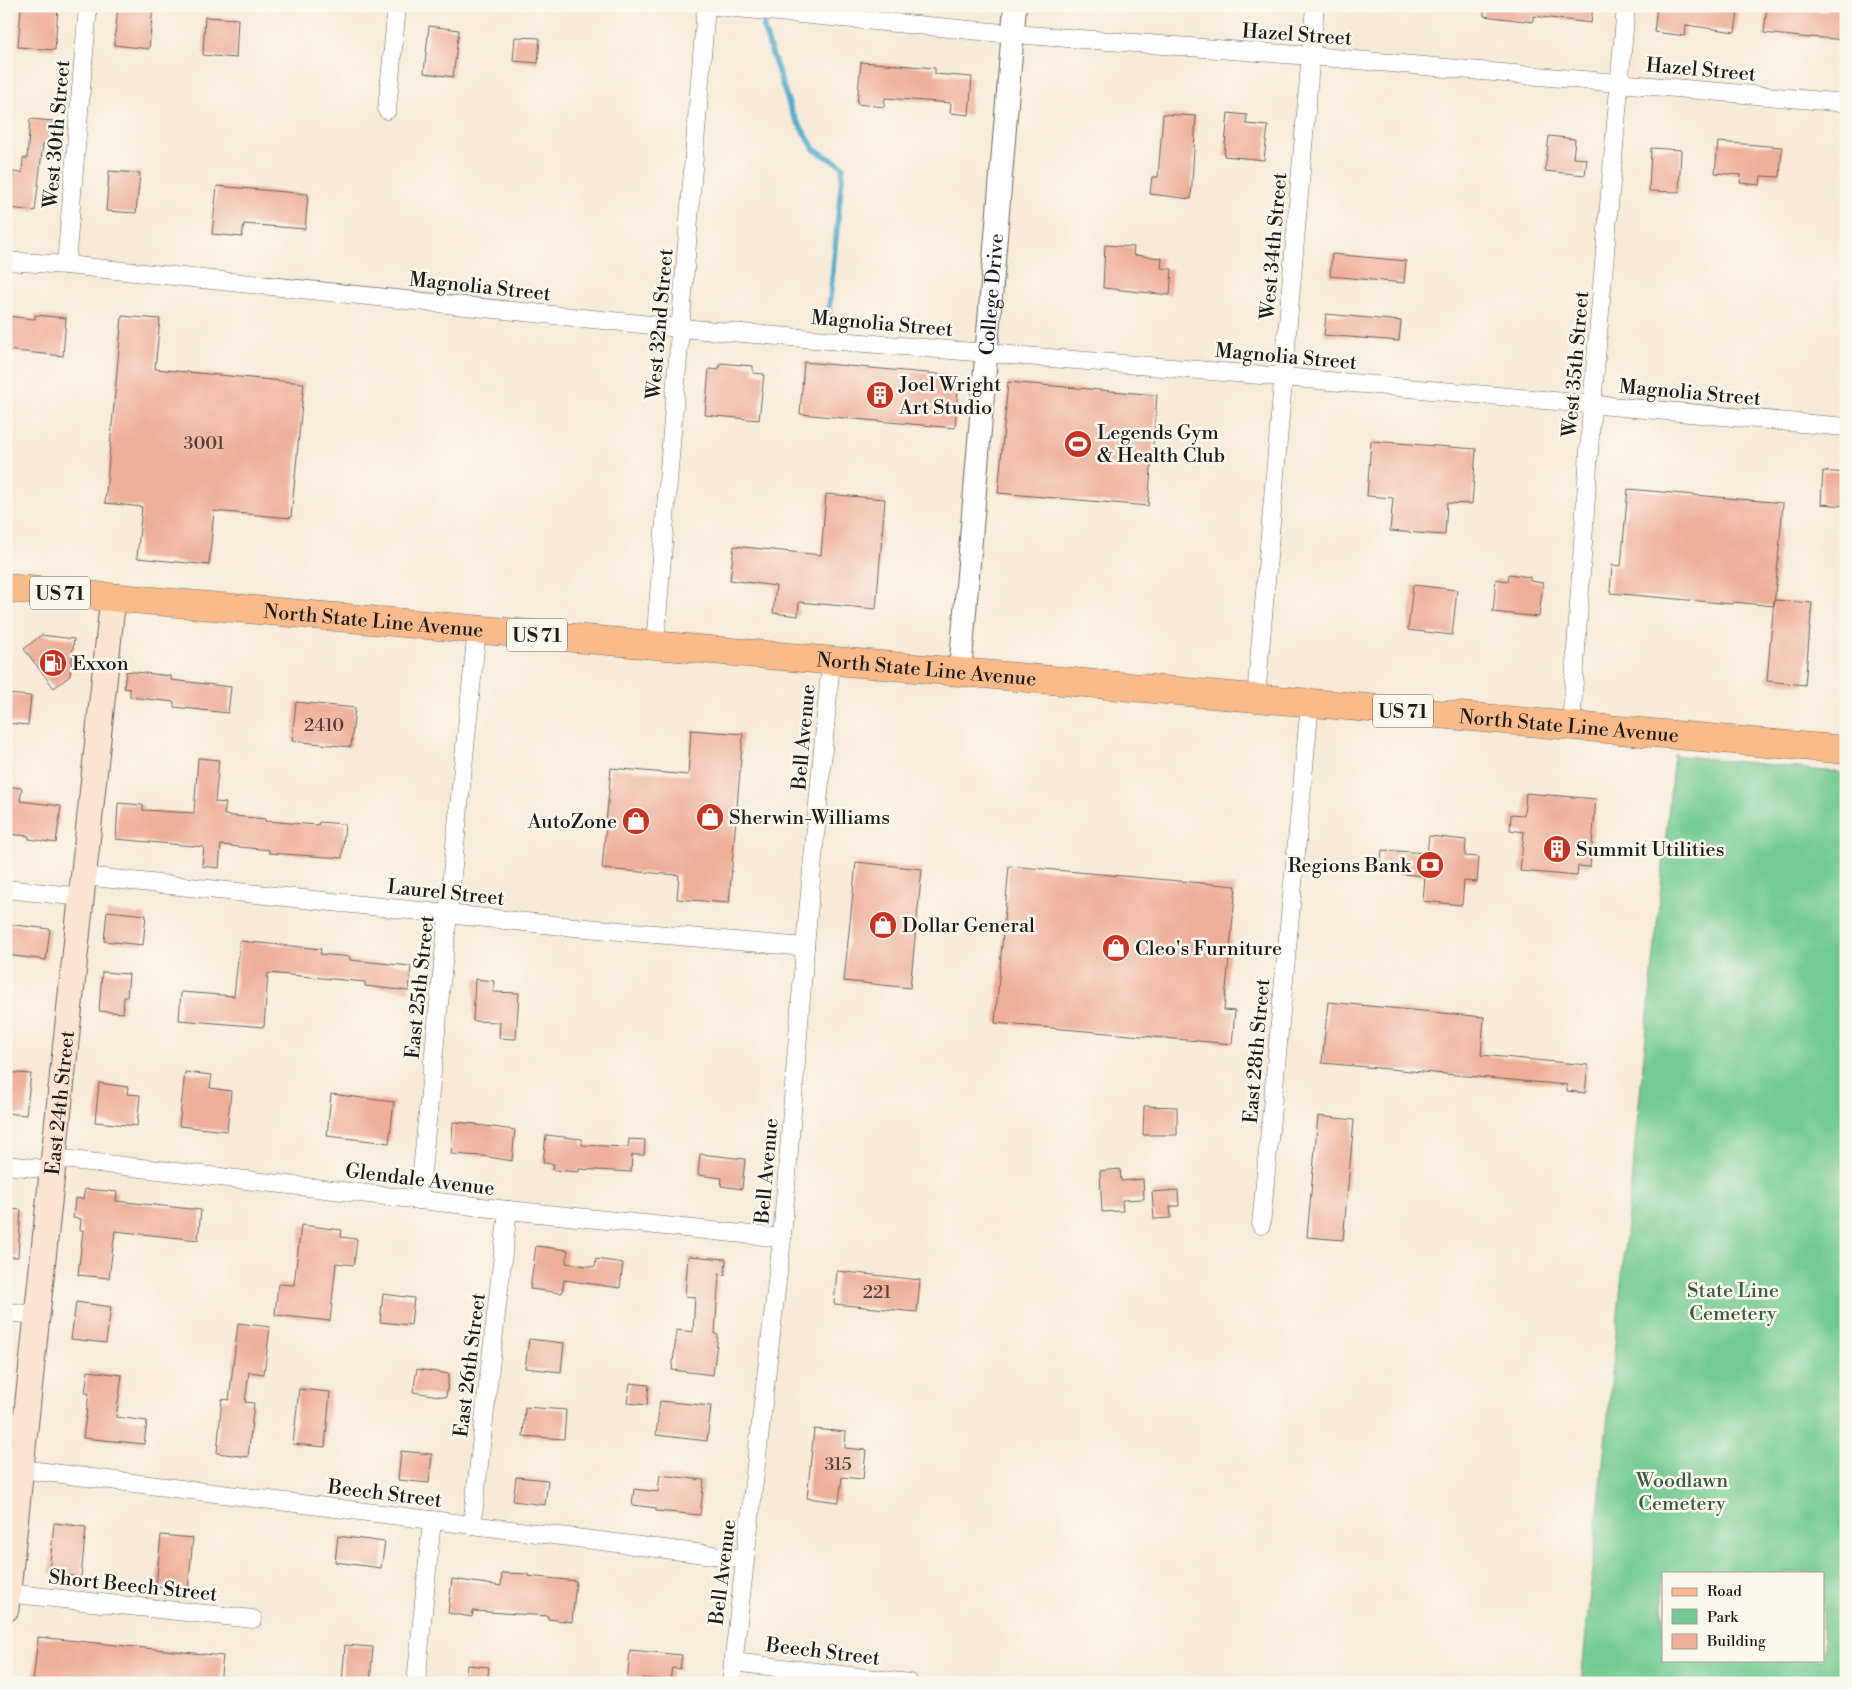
<svg xmlns="http://www.w3.org/2000/svg" width="1852" height="1689" viewBox="0 0 1852 1689" font-family="'Libre Bodoni',serif">
	<rect width="100%" height="100%" fill="#fbf7ec"/>
	<filter id="ink" filterUnits="userSpaceOnUse"><feTurbulence type="fractalNoise" baseFrequency=".02" numOctaves="2"/><feDisplacementMap in="SourceGraphic" scale="10" xChannelSelector="R" yChannelSelector="G"/><feConvolveMatrix kernelMatrix="1 2 1 2 8 2 1 2 1" color-interpolation-filters="sRGB"/></filter>
	<filter id="wash" filterUnits="userSpaceOnUse"><feTurbulence type="fractalNoise" baseFrequency=".0096" numOctaves="4" result="noise"/><feDisplacementMap in="SourceGraphic" scale="20" xChannelSelector="R" yChannelSelector="G"/><feGaussianBlur stdDeviation="1.12" result="paint"/><feColorMatrix in="noise" values="0 0 0 0 0 0 0 0 0 0 0 0 0 0 0 0 0 1.4 0 .05"/><feComposite in="paint" operator="in"/></filter>
	<g filter="url(#wash)">
		<rect width="100%" height="100%" fill="#f8ead7"/>
		<path fill="#73cb91" stroke="#487456" fill-rule="evenodd" d="M1674,755L1846,773V1683H1581ZM1663,1573H1823V1660H1663Z"/>
		<g fill="none" stroke-linecap="round" stroke-linejoin="round">
			<polyline stroke="#52aed0" stroke-width="5.5" points="763,13 764,30 792,113 815,150 843,166 828,320"/>
		</g>
		<g id="blocks">
			<g fill="#eeaf98">
				<polygon points="21,6 58,6 55,50 18,47"/>
				<polygon points="118,6 153,6 149,49 114,45"/>
				<polygon points="1484,6 1593,6 1591,23 1533,16 1533,22 1484,16"/>
				<polygon points="1657,6 1705,6 1738,11 1735,32 1686,25 1685,36 1654,32"/>
				<polygon points="1767,6 1784,6 1827,12 1827,6 1846,6 1846,40 1810,37 1810,38 1764,33"/>
				<polygon points="205,17 238,19 236,58 203,55"/>
				<polygon points="429,26 459,30 453,77 424,73"/>
				<polygon points="515,37 540,38 538,63 513,61"/>
				<polygon points="861,62 935,68 935,74 972,77 969,115 950,113 951,103 885,98 884,107 857,104"/>
				<polygon points="1228,113 1247,115 1246,124 1268,126 1264,160 1224,156"/>
				<polygon points="1163,114 1196,116 1191,199 1150,194 1152,177 1158,177"/>
				<polygon points="30,119 54,121 52,145 43,144 35,211 9,208 13,172 22,173 23,158 27,159"/>
				<polygon points="1549,136 1575,139 1573,158 1587,159 1585,175 1545,171"/>
				<polygon points="1718,142 1782,147 1780,177 1761,176 1760,185 1740,183 1741,175 1715,173"/>
				<polygon points="1651,148 1681,150 1679,192 1649,191"/>
				<polygon points="109,171 140,173 136,213 106,211"/>
				<polygon points="217,186 308,194 305,229 244,224 242,237 212,234"/>
				<polygon points="1105,245 1134,247 1133,255 1162,258 1161,268 1172,269 1170,295 1103,288"/>
				<polygon points="1332,254 1406,261 1404,283 1330,276"/>
				<polygon points="1326,314 1401,321 1399,341 1324,335"/>
				<polygon points="35,315 66,318 63,356 6,350 6,316 35,319"/>
				<polygon points="122,316 160,319 155,369 304,383 291,518 214,511 209,565 137,558 142,507 105,503"/>
				<polygon points="804,362 959,376 955,428 800,414"/>
				<polygon points="720,363 753,366 753,373 764,374 759,420 705,415 709,369 719,370"/>
				<polygon points="1008,382 1157,395 1148,506 998,493"/>
				<polygon points="1371,441 1476,449 1472,504 1447,503 1445,535 1390,531 1393,498 1367,496"/>
				<polygon points="1823,471 1846,473 1846,506 1821,504"/>
				<polygon points="1628,489 1783,503 1774,606 1733,602 1732,604 1610,593 1612,565 1621,566"/>
				<polygon points="826,494 885,499 876,609 799,602 798,616 773,613 776,586 730,580 734,546 821,555"/>
				<polygon points="1509,574 1530,577 1530,581 1543,583 1539,617 1493,612 1496,579 1508,581"/>
				<polygon points="1413,585 1457,590 1452,635 1408,630"/>
				<polygon points="1774,600 1812,603 1805,685 1767,681"/>
				<polygon points="41,635 74,639 70,676 54,688 24,649"/>
				<polygon points="126,671 171,676 171,680 231,687 228,713 174,707 174,702 130,697 130,689 124,688"/>
				<polygon points="6,694 31,696 28,725 6,723"/>
				<polygon points="296,702 355,708 351,747 292,741"/>
				<polygon points="691,730 743,734 729,903 677,899 679,875 602,869 611,768 688,775"/>
				<polygon points="198,758 219,760 215,802 226,803 224,815 265,819 265,821 318,825 319,822 345,824 342,858 269,853 269,850 221,845 219,868 202,866 204,847 116,839 118,803 143,805 143,810 194,813"/>
				<polygon points="6,786 22,788 20,801 61,806 56,843 29,839 29,836 6,834"/>
				<polygon points="1526,793 1596,799 1590,867 1578,866 1577,876 1520,871 1524,832 1510,830 1511,814 1524,815"/>
				<polygon points="1429,836 1466,840 1465,856 1479,857 1477,882 1464,881 1462,905 1423,901 1425,876 1380,872 1382,850 1427,853"/>
				<polygon points="856,862 922,869 910,988 844,981"/>
				<polygon points="1009,866 1236,886 1224,1010 1235,1011 1232,1044 995,1023"/>
				<polygon points="107,911 146,915 143,945 104,941"/>
				<polygon points="6,924 50,929 46,960 6,955"/>
				<polygon points="240,941 321,949 320,954 350,957 350,960 411,966 409,991 365,986 365,982 268,973 264,1027 179,1020 181,992 234,996"/>
				<polygon points="102,972 129,974 127,997 124,997 123,1013 99,1011"/>
				<polygon points="475,979 494,981 493,992 519,993 516,1039 499,1038 500,1022 473,1021"/>
				<polygon points="1328,1002 1484,1017 1481,1055 1588,1065 1585,1093 1567,1091 1567,1085 1322,1063"/>
				<polygon points="6,1072 31,1074 26,1115 6,1113"/>
				<polygon points="185,1072 212,1075 210,1088 231,1091 227,1131 179,1126"/>
				<polygon points="99,1083 128,1087 127,1094 140,1095 137,1126 95,1122"/>
				<polygon points="331,1094 394,1102 389,1143 327,1136"/>
				<polygon points="1144,1106 1177,1107 1177,1135 1143,1135"/>
				<polygon points="1318,1116 1354,1120 1343,1240 1307,1237"/>
				<polygon points="453,1122 477,1124 477,1125 515,1130 512,1161 483,1156 451,1154"/>
				<polygon points="546,1135 582,1139 582,1145 628,1147 629,1139 645,1140 644,1155 632,1155 631,1172 579,1169 579,1172 553,1170 554,1164 543,1163"/>
				<polygon points="700,1154 745,1159 742,1189 721,1186 722,1178 698,1175"/>
				<polygon points="1120,1169 1121,1181 1143,1179 1144,1199 1122,1200 1123,1211 1102,1212 1100,1171"/>
				<polygon points="85,1189 117,1192 116,1201 201,1210 198,1240 115,1231 109,1278 78,1275 83,1230 80,1230 81,1219 73,1218 75,1198 83,1199"/>
				<polygon points="1178,1190 1179,1206 1170,1206 1171,1218 1154,1219 1152,1192"/>
				<polygon points="6,1209 21,1210 18,1257 6,1257"/>
				<polygon points="301,1225 342,1230 341,1237 357,1239 354,1265 336,1263 330,1321 275,1315 278,1284 294,1285"/>
				<polygon points="536,1246 568,1250 566,1263 595,1267 596,1259 623,1263 620,1288 564,1280 562,1293 530,1289"/>
				<polygon points="688,1256 726,1259 725,1275 719,1274 715,1334 718,1335 713,1375 672,1370 677,1330 693,1332 695,1297 685,1296"/>
				<polygon points="837,1271 920,1280 917,1312 834,1304"/>
				<polygon points="383,1294 414,1298 411,1325 380,1322"/>
				<polygon points="76,1302 111,1307 106,1343 71,1339"/>
				<polygon points="238,1323 270,1327 264,1374 249,1372 245,1402 254,1403 248,1457 217,1453 222,1399 229,1400"/>
				<polygon points="529,1339 564,1343 561,1372 525,1368"/>
				<polygon points="417,1369 449,1374 446,1397 413,1392"/>
				<polygon points="88,1371 122,1375 116,1417 147,1421 144,1444 83,1438 89,1393 85,1393"/>
				<polygon points="630,1383 649,1385 647,1405 627,1403"/>
				<polygon points="299,1389 330,1392 325,1447 293,1444"/>
				<polygon points="660,1401 711,1406 707,1441 656,1435"/>
				<polygon points="525,1407 566,1410 564,1439 523,1436"/>
				<polygon points="814,1429 846,1432 845,1448 866,1450 863,1479 842,1477 839,1502 807,1498"/>
				<polygon points="401,1451 432,1454 429,1483 398,1480"/>
				<polygon points="660,1475 704,1480 700,1515 656,1511 656,1508 632,1505 634,1489 658,1492"/>
				<polygon points="516,1477 548,1480 545,1505 513,1501"/>
				<polygon points="54,1523 86,1527 81,1577 49,1573"/>
				<polygon points="161,1535 193,1538 188,1590 156,1586"/>
				<polygon points="338,1536 385,1542 381,1568 335,1562"/>
				<polygon points="502,1573 528,1574 528,1576 576,1581 572,1622 548,1619 548,1616 473,1611 472,1617 448,1613 452,1579 501,1586"/>
				<polygon points="38,1637 223,1656 220,1683 33,1683"/>
				<polygon points="345,1645 373,1647 370,1683 342,1683"/>
				<polygon points="630,1650 682,1655 680,1669 672,1668 670,1680 643,1678 643,1683 627,1683"/>
				<polygon points="467,1665 489,1667 487,1683 465,1683"/>
			</g>
		</g>
	</g>
	<g filter="url(#ink)">
		<use href="#blocks" fill-opacity="0" stroke="#69645d" stroke-width="1"/>
		<g fill="none" stroke-linecap="round" stroke-linejoin="round">
			<defs>
				<g id="minor">
					<polyline points="715,6 1013,34 1311,56 1846,103"/>
					<polyline points="387,110 397,6"/>
					<polyline points="6,261 66,265 680,328 1284,377 1846,427"/>
					<polyline points="66,265 88,6"/>
					<polyline points="655,645 706,6"/>
					<polyline points="1256,698 1315,6"/>
					<polyline points="1571,726 1592,405 1626,6"/>
					<polyline points="84,876 563,926 805,947"/>
					<polyline points="6,889 82,897"/>
					<polyline points="54,1158 508,1210 782,1238"/>
					<polyline points="6,1165 53,1170"/>
					<polyline points="419,1200 477,629"/>
					<polyline points="1261,1225 1310,703"/>
					<polyline points="6,1312 37,1315"/>
					<polyline points="21,1469 745,1559"/>
					<polyline points="472,1525 508,1210"/>
					<polyline points="6,1593 253,1619"/>
					<polyline points="733,1662 909,1683"/>
					<polyline points="416,1683 432,1520"/>
					<polyline points="731,1683 782,1238 805,947 831,661"/>
				</g>
				<g id="tertiary">
					<path id="s1" d="M960,672L1015,6"/>
				</g>
				<g id="secondary">
					<path id="s2" d="M6,1609L113,597"/>
				</g>
				<g id="primary">
					<path id="s3" d="M6,588L1846,750"/>
				</g>
			</defs>
			<use href="#minor" stroke="#69645d" stroke-width="19"/>
			<use href="#tertiary" stroke="#69645d" stroke-width="24"/>
			<use href="#secondary" stroke="#69645d" stroke-width="27"/>
			<use href="#primary" stroke="#69645d" stroke-width="29"/>
			<use href="#minor" stroke="#fff" stroke-width="18"/>
			<use href="#tertiary" stroke="#fff" stroke-width="22"/>
			<use href="#secondary" stroke="#fde4d1" stroke-width="25"/>
			<use href="#primary" stroke="#fabb8b" stroke-width="28"/>
		</g>
	</g>
	<defs>
		<symbol id="building-disc" viewBox="-11 -11 22 22"><circle r="9.5" fill="#c8321e" stroke="#fbf7ec"/><path d="M-4-6H4V6H1V3H-1V6H-4ZM-2.5-4.3h1.7v1.8h-1.7ZM.8-4.3h1.7v1.8H.8ZM-2.5-1h1.7V.8h-1.7ZM.8-1h1.7V.8H.8Z" fill="#fff"/></symbol>
		<symbol id="stadium-disc" viewBox="-11 -11 22 22"><circle r="9.5" fill="#c8321e" stroke="#fbf7ec"/><path d="M0-5a6.5 5 0 1 0 0 10a6.5 5 0 1 0 0-10ZM-3.5-1.8h7v3.6h-7Z" fill="#fff"/></symbol>
		<symbol id="fuel-disc" viewBox="-11 -11 22 22"><circle r="9.5" fill="#c8321e" stroke="#fbf7ec"/><path d="M-5.5-6h7V0h2V4h1.3V-2.5L3-4.5l.8-.8L6-3V5H2.5V1h-1V6h-7ZM-4.2-4.7v3.2H.2V-4.7Z" fill="#fff"/></symbol>
		<symbol id="shop-disc" viewBox="-11 -11 22 22"><circle r="9.5" fill="#c8321e" stroke="#fbf7ec"/><path d="M-5-2.5h2.3a2.7 3.5 0 0 1 5.4 0H5L5.5 6h-11ZM-1.5-2.5h3a1.5 2.3 0 0 0-3 0Z" fill="#fff"/></symbol>
		<symbol id="bank-disc" viewBox="-11 -11 22 22"><circle r="9.5" fill="#c8321e" stroke="#fbf7ec"/><path d="M-6-4H6V4H-6ZM0-2.3a2.3 2.3 0 1 0 0 4.6a2.3 2.3 0 1 0 0-4.6Z" fill="#fff"/></symbol>
	</defs>
	<g fill-rule="evenodd">
		<use href="#building-disc" x="864" y="379" width="32" height="32"/>
		<use href="#stadium-disc" x="1062" y="428" width="32" height="32"/>
		<use href="#fuel-disc" x="37" y="647" width="32" height="32"/>
		<use href="#shop-disc" x="694" y="801" width="32" height="32"/>
		<use href="#shop-disc" x="620" y="805" width="32" height="32"/>
		<use href="#building-disc" x="1541" y="833" width="32" height="32"/>
		<use href="#bank-disc" x="1414" y="849" width="32" height="32"/>
		<use href="#shop-disc" x="867" y="909" width="32" height="32"/>
		<use href="#shop-disc" x="1100" y="932" width="32" height="32"/>
	</g>
	<g text-anchor="middle" stroke-width="5" stroke-linejoin="round" paint-order="stroke">
		<g font-size="18" fill="#50413b">
			<text x="204" y="449">3001</text>
			<text x="324" y="731">2410</text>
			<text x="877" y="1298">221</text>
			<text x="838" y="1470">315</text>
		</g>
		<g fill="#fbf7ec" stroke="#5f5e5a" stroke-width="1">
			<rect x="30" y="576.5" width="60" height="33" rx="4"/>
			<rect x="507" y="618.5" width="60" height="33" rx="4"/>
			<rect x="1373" y="694.5" width="60" height="33" rx="4"/>
		</g>
		<g font-size="19" font-weight="bold" fill="#1c1c1c">
			<text x="60" y="600">US 71</text>
			<text x="537" y="642">US 71</text>
			<text x="1403" y="718">US 71</text>
		</g>
		<g font-size="20" fill="#1c1c1c" stroke="#fbf7ec">
			<text transform="translate(1297 34) rotate(4)" y="7">Hazel Street</text>
			<text transform="translate(1701 69) rotate(5)" y="7">Hazel Street</text>
			<text transform="translate(56 134) rotate(-85)" y="7">West 30th Street</text>
			<text transform="translate(1273 246) rotate(-85)" y="7">West 34th Street</text>
			<text transform="translate(480 286) rotate(6)" y="7">Magnolia Street</text>
			<text dy="7" stroke="none"><textPath href="#s1" startOffset="379">College Drive</textPath></text>
			<text transform="translate(882 323) rotate(5)" y="7">Magnolia Street</text>
			<text transform="translate(659 324) rotate(-85)" y="7">West 32nd Street</text>
			<text transform="translate(1286 356) rotate(5)" y="7">Magnolia Street</text>
			<text transform="translate(1575 364) rotate(-85)" y="7">West 35th Street</text>
			<text transform="translate(1690 392) rotate(5)" y="7">Magnolia Street</text>
			<text dy="7" stroke="none"><textPath href="#s3" startOffset="369">North State Line Avenue</textPath></text>
			<text dy="7" stroke="none"><textPath href="#s3" startOffset="924">North State Line Avenue</textPath></text>
			<text dy="7" stroke="none"><textPath href="#s3" startOffset="1569">North State Line Avenue</textPath></text>
			<text transform="translate(803 737) rotate(-85)" y="7">Bell Avenue</text>
			<text transform="translate(446 892) rotate(6)" y="7">Laurel Street</text>
			<text transform="translate(419 987) rotate(-84)" y="7">East 25th Street</text>
			<text transform="translate(1256 1051) rotate(-85)" y="7">East 28th Street</text>
			<text dy="7" stroke="none"><textPath href="#s2" startOffset="509">East 24th Street</textPath></text>
			<text transform="translate(766 1171) rotate(-85)" y="7">Bell Avenue</text>
			<text transform="translate(420 1179) rotate(7)" y="7">Glendale Avenue</text>
			<text transform="translate(469 1365) rotate(-83)" y="7">East 26th Street</text>
			<text transform="translate(385 1493) rotate(7)" y="7">Beech Street</text>
			<text transform="translate(722 1572) rotate(-83)" y="7">Bell Avenue</text>
			<text transform="translate(133 1585) rotate(6)" y="7">Short Beech Street</text>
			<text transform="translate(823 1651) rotate(7)" y="7">Beech Street</text>
		</g>
		<g font-size="20" fill="#1c1c1c" stroke="#fbf7ec" text-anchor="start">
			<text x="899" y="391">Joel Wright<tspan x="899" dy="23">Art Studio</tspan></text>
			<text x="1097" y="439">Legends Gym<tspan x="1097" dy="23">&amp; Health Club</tspan></text>
			<text x="72" y="670">Exxon</text>
			<text x="729" y="824">Sherwin-Williams</text>
			<text x="617" y="828" text-anchor="end">AutoZone</text>
			<text x="1576" y="856">Summit Utilities</text>
			<text x="1411" y="872" text-anchor="end">Regions Bank</text>
			<text x="902" y="932">Dollar General</text>
			<text x="1135" y="955">Cleo's Furniture</text>
		</g>
		<g font-size="20" fill="#3a5945" stroke="#fbf7ec">
			<text x="1733" y="1297">State Line<tspan x="1733" dy="23">Cemetery</tspan></text>
			<text x="1682" y="1487">Woodlawn<tspan x="1682" dy="23">Cemetery</tspan></text>
		</g>
	</g>
	<rect width="1852" height="1689" fill="none" stroke="#fbf7ec" stroke-width="25"/>
	<rect x="1662" y="1572" width="162" height="90" fill="#fbf7ec" stroke="#a29f99"/>
	<rect x="1672" y="1588" width="25" height="8" fill="#fabb8b" stroke="#a29f99"/>
	<text x="1707" y="1596" font-size="15" fill="#1c1c1c">Road</text>
	<rect x="1672" y="1609" width="25" height="15" fill="#73cb91" stroke="#a29f99"/>
	<text x="1707" y="1622" font-size="15" fill="#1c1c1c">Park</text>
	<rect x="1672" y="1634" width="25" height="15" fill="#eeaf98" stroke="#a29f99"/>
	<text x="1707" y="1646" font-size="15" fill="#1c1c1c">Building</text>
</svg>
